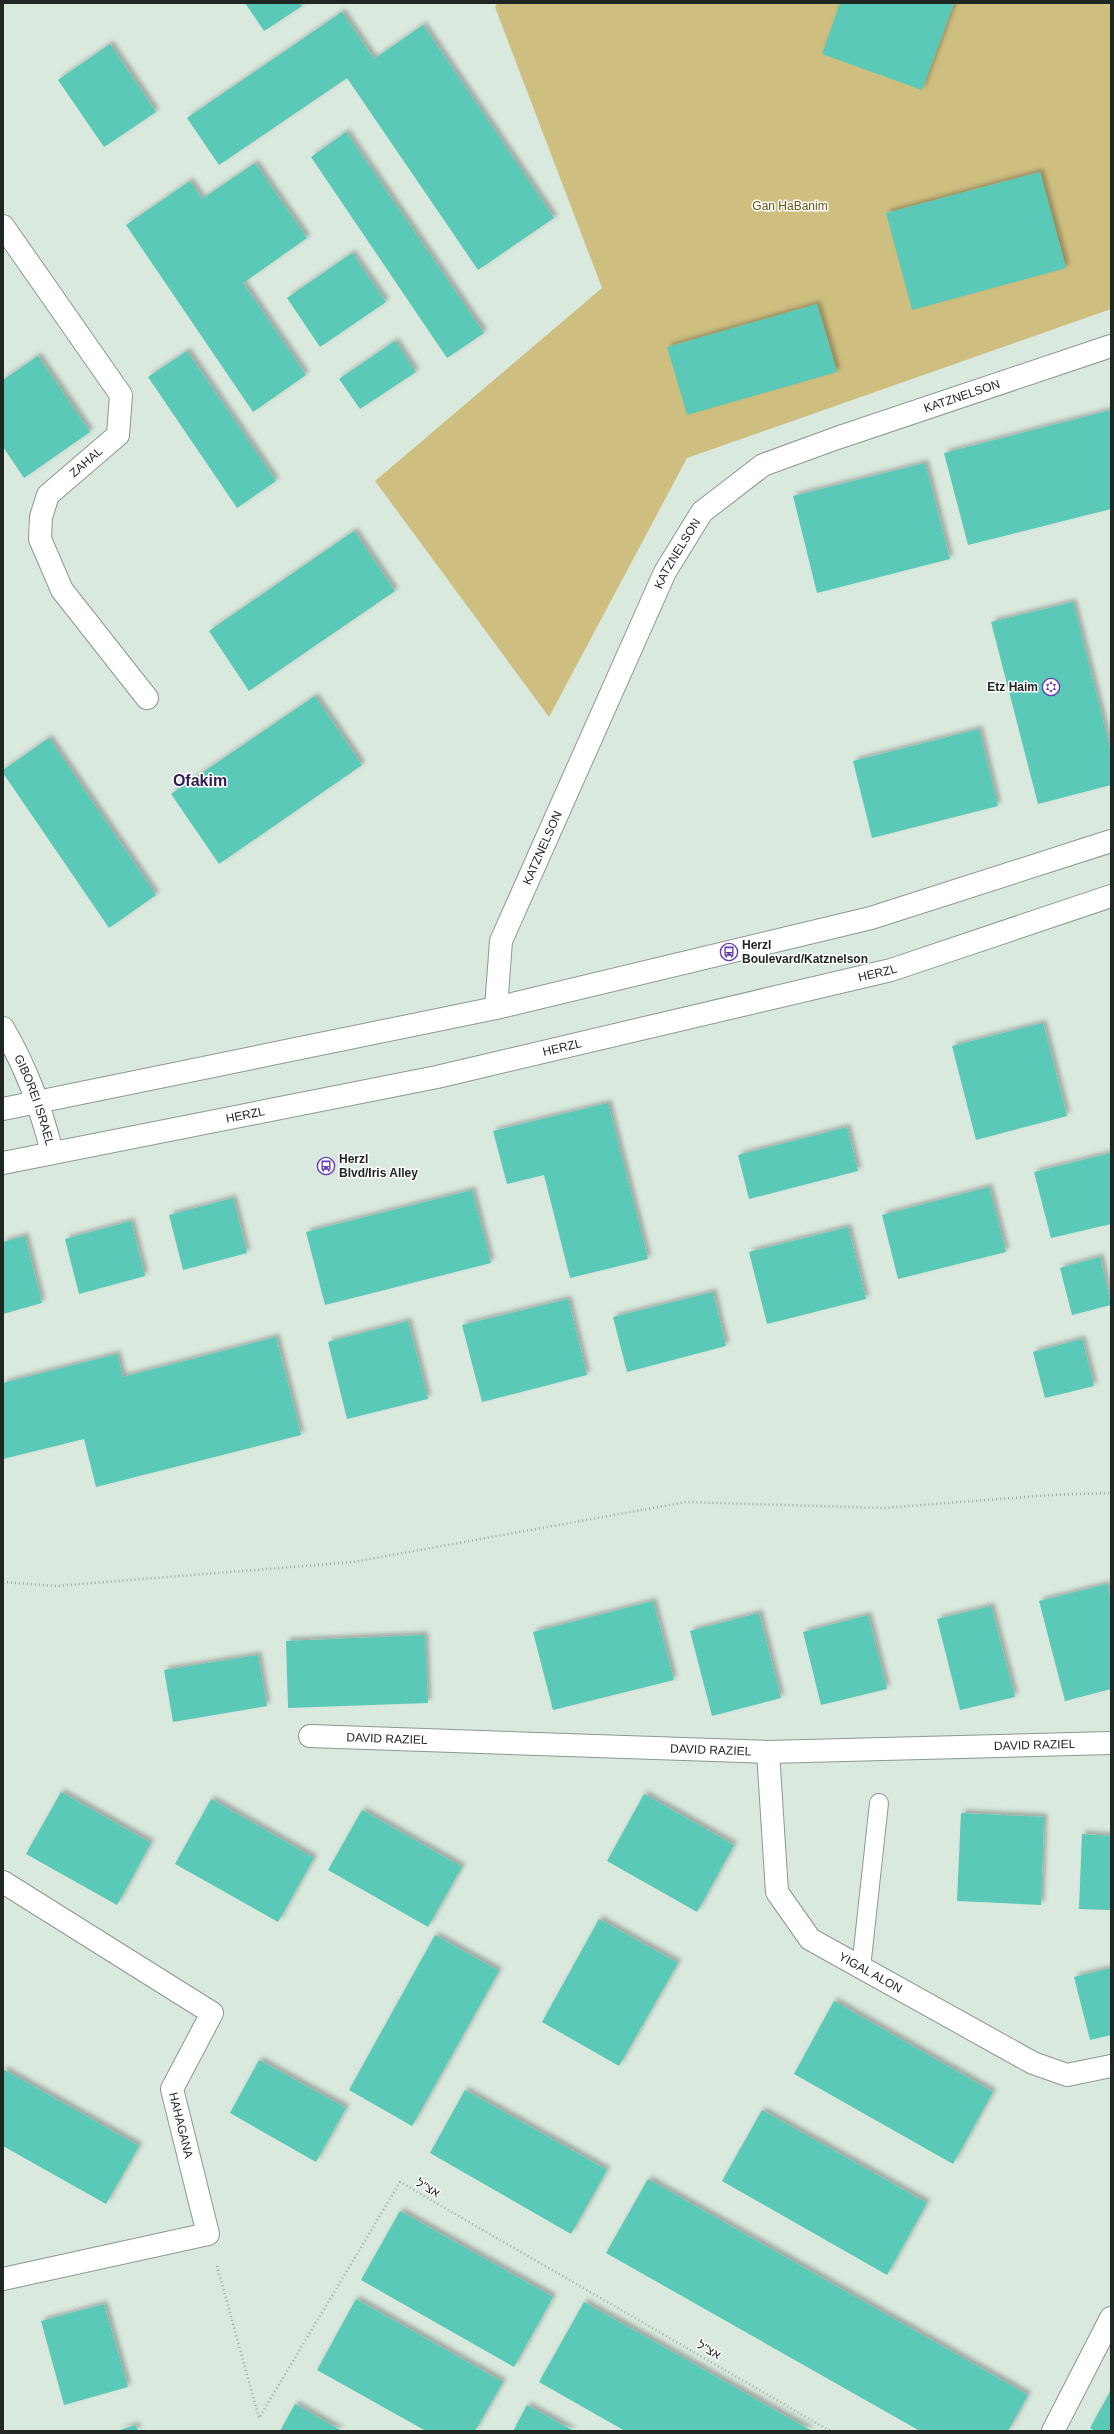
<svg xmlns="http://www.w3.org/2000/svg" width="1114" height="2434" viewBox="0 0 1114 2434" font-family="Helvetica,Heebo,sans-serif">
	<defs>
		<filter id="shadow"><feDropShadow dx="3.5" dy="-3.5" stdDeviation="2" flood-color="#0004"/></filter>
	</defs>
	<rect width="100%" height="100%" fill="#dae9de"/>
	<polygon fill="#cebe80" points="498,3 1111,3 1111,309 687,458 549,717 375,481 602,288 495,7"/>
	<g fill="#5ac9b8" filter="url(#shadow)">
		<polygon points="245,3 300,3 302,6 264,31"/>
		<polygon points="840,3 954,3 922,90 822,54"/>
		<polygon points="342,12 374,59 423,25 554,218 478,270 347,78 219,165 187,118"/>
		<polygon points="110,44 156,112 104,147 58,80"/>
		<polygon points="346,132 484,333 447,358 311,157"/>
		<polygon points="255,163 307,238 243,283 306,375 253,412 126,225 190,181 202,199"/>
		<polygon points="1040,172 1066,268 912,310 886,213"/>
		<polygon points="352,253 386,302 320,347 287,298"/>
		<polygon points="817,304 837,372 687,415 667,347"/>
		<polygon points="395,341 416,372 360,409 339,379"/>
		<polygon points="187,351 276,481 237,508 148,377"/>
		<polygon points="38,356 90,432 24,478 3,447 3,380"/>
		<polygon points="1111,410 1111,509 968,545 944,453"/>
		<polygon points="925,463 950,559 817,593 793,496"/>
		<polygon points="354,531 395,591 249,691 209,631"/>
		<polygon points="1073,602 1111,752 1111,785 1038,804 991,622"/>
		<polygon points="315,696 362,765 219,864 171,794"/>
		<polygon points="979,729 998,806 872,838 853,761"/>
		<polygon points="49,738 156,895 109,928 3,773 3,770"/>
		<polygon points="1043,1023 1067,1116 976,1140 952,1046"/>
		<polygon points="608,1103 648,1259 570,1278 544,1175 507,1184 493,1131"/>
		<polygon points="847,1127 858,1171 749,1199 738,1155"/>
		<polygon points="1111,1153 1111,1224 1051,1238 1034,1172"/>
		<polygon points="989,1187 1006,1252 898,1279 882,1215"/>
		<polygon points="472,1190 491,1263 325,1305 306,1232"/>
		<polygon points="233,1198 247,1253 183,1270 169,1215"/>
		<polygon points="131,1221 145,1276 79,1294 65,1239"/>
		<polygon points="848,1227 866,1299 767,1324 749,1252"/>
		<polygon points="25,1236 42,1303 3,1314 3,1242"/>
		<polygon points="1100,1257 1111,1305 1072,1315 1060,1268"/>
		<polygon points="713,1292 726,1346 627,1372 613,1317"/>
		<polygon points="568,1299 587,1375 482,1402 462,1325"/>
		<polygon points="408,1321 428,1399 347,1419 328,1342"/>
		<polygon points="276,1337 301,1435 96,1487 84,1439 3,1459 3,1383 117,1354 123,1377"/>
		<polygon points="1082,1339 1094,1386 1045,1398 1033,1352"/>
		<polygon points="1107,1584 1111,1600 1111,1689 1065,1701 1039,1601"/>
		<polygon points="653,1601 674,1680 553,1710 533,1632"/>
		<polygon points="991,1606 1015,1697 960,1710 937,1619"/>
		<polygon points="759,1613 781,1698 712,1716 690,1631"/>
		<polygon points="868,1615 887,1689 821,1705 803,1632"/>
		<polygon points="425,1635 428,1703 288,1708 286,1641"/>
		<polygon points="258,1655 267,1706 173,1722 164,1670"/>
		<polygon points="61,1792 151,1843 117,1905 26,1854"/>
		<polygon points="644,1794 734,1845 697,1912 607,1861"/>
		<polygon points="211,1799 314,1858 278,1922 175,1864"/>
		<polygon points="362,1810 462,1867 428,1927 328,1870"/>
		<polygon points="961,1813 1044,1817 1041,1905 957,1901"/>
		<polygon points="1082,1834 1111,1836 1111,1910 1079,1909"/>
		<polygon points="599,1919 678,1963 619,2066 542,2022"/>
		<polygon points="435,1935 499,1971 412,2126 349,2090"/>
		<polygon points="1111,1968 1111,2035 1090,2040 1074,1977"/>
		<polygon points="834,2001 993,2092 953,2164 794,2074"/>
		<polygon points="259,2060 346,2108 316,2162 230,2113"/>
		<polygon points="3,2069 139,2146 106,2204 3,2146"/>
		<polygon points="465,2090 607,2170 571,2234 430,2153"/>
		<polygon points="762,2110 927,2203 887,2275 722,2181"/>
		<polygon points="648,2179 1028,2395 1008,2431 920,2431 606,2253"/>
		<polygon points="400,2211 553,2297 514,2367 361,2280"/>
		<polygon points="356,2299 503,2382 475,2431 426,2431 317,2370"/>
		<polygon points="584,2302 812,2431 625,2431 539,2382"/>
		<polygon points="104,2304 128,2387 64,2405 41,2321"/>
		<polygon points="1111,2390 1111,2431 1095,2431 1090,2428"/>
		<polygon points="295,2404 342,2431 280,2431"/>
		<polygon points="527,2405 574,2431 513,2431"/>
		<polygon points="136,2425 138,2431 117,2431"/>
	</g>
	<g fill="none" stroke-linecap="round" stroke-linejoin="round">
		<defs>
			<polyline id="lane" points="861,1968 879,1803"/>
			<g id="street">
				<polyline points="3,226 121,395 118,435 48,495 41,517 40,539 62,590 147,698"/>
				<path id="s1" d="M496,1008L501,941L665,572L702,512L763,465L837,438L1111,346"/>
				<path id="s2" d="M3,1028C27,1069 40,1106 52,1152"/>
				<path id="s3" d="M310,1736L768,1752L1111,1743"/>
				<path id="s4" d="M768,1752L777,1892L810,1939L1033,2063L1067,2075L1111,2066"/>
				<path id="s5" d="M3,1882L212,2013L172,2089L208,2234L3,2279"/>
				<polyline points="1053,2431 1111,2318"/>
			</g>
			<g id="secondary">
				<polyline points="3,1109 496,1008 871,918 1111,841"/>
				<path id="s6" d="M3,1163L437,1077L891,970L1111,896"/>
			</g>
		</defs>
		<use href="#lane" stroke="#8b998f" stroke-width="20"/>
		<use href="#street" stroke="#8b998f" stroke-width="24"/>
		<use href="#secondary" stroke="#8b998f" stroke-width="24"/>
		<g stroke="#9ca89f" stroke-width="2.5" stroke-dasharray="1 3" stroke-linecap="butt">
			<polyline points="3,1582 56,1586 353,1562 686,1502 884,1508 1050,1495 1111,1493"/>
			<polyline points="217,2266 259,2418 400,2182 830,2431"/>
		</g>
		<use href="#lane" stroke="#fff" stroke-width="18"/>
		<use href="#street" stroke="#fff" stroke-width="22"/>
		<use href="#secondary" stroke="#fff" stroke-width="22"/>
	</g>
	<defs>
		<symbol id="synagogue-ring" viewBox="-11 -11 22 22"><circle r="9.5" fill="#fff" stroke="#673bb2" stroke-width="1.5"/><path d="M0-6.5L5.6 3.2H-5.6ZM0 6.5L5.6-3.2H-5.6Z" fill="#673bb2"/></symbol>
		<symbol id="bus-ring" viewBox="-11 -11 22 22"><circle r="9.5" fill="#fff" stroke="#673bb2" stroke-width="1.5"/><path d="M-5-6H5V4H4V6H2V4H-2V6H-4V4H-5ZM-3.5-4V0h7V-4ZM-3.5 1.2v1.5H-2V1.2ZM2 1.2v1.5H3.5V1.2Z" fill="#673bb2"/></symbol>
	</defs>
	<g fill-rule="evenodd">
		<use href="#synagogue-ring" x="1041" y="677" width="20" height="20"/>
		<use href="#bus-ring" x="719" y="942" width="20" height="20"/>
		<use href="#bus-ring" x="316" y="1156" width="20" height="20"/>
	</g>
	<g text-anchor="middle" stroke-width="3" stroke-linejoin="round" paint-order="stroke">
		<g font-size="12" fill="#645618" stroke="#fff">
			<text x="790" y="210">Gan HaBanim</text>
		</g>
		<g font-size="12" fill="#202622" stroke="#fff">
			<text dy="4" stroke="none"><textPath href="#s1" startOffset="829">KATZNELSON</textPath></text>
			<text transform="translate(86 462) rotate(-41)" y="4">ZAHAL</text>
			<text dy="4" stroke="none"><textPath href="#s1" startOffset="493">KATZNELSON</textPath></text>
			<text dy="4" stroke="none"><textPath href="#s1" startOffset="169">KATZNELSON</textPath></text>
			<text dy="4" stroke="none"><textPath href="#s6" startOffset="895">HERZL</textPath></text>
			<text dy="4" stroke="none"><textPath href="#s6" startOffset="571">HERZL</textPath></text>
			<text dy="4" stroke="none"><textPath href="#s2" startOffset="79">GIBOREI ISRAEL</textPath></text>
			<text dy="4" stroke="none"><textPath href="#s6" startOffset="247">HERZL</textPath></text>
			<text dy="4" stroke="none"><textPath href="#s3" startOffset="77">DAVID RAZIEL</textPath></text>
			<text dy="4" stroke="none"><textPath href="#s3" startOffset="725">DAVID RAZIEL</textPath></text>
			<text dy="4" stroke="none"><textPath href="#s3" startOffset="401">DAVID RAZIEL</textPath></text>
			<text dy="4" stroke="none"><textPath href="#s4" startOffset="267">YIGAL ALON</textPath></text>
			<text dy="4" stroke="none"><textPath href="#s5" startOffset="370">HAHAGANA</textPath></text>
			<text transform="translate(428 2188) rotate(30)" y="4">אצ"ל</text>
			<text transform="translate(709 2350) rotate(30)" y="4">אצ"ל</text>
		</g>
		<g font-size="12" font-weight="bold" fill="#202622" stroke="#fff" text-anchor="start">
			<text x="1038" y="691" text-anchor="end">Etz Haim</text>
			<text x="742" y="949">Herzl<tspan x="742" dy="14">Boulevard/Katznelson</tspan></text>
			<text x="339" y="1163">Herzl<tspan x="339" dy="14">Blvd/Iris Alley</tspan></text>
		</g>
		<g font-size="16" font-weight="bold" fill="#301c55" stroke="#fff">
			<text x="200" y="786">Ofakim</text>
		</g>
	</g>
	<rect width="1114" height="2434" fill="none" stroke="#202622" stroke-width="8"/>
</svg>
